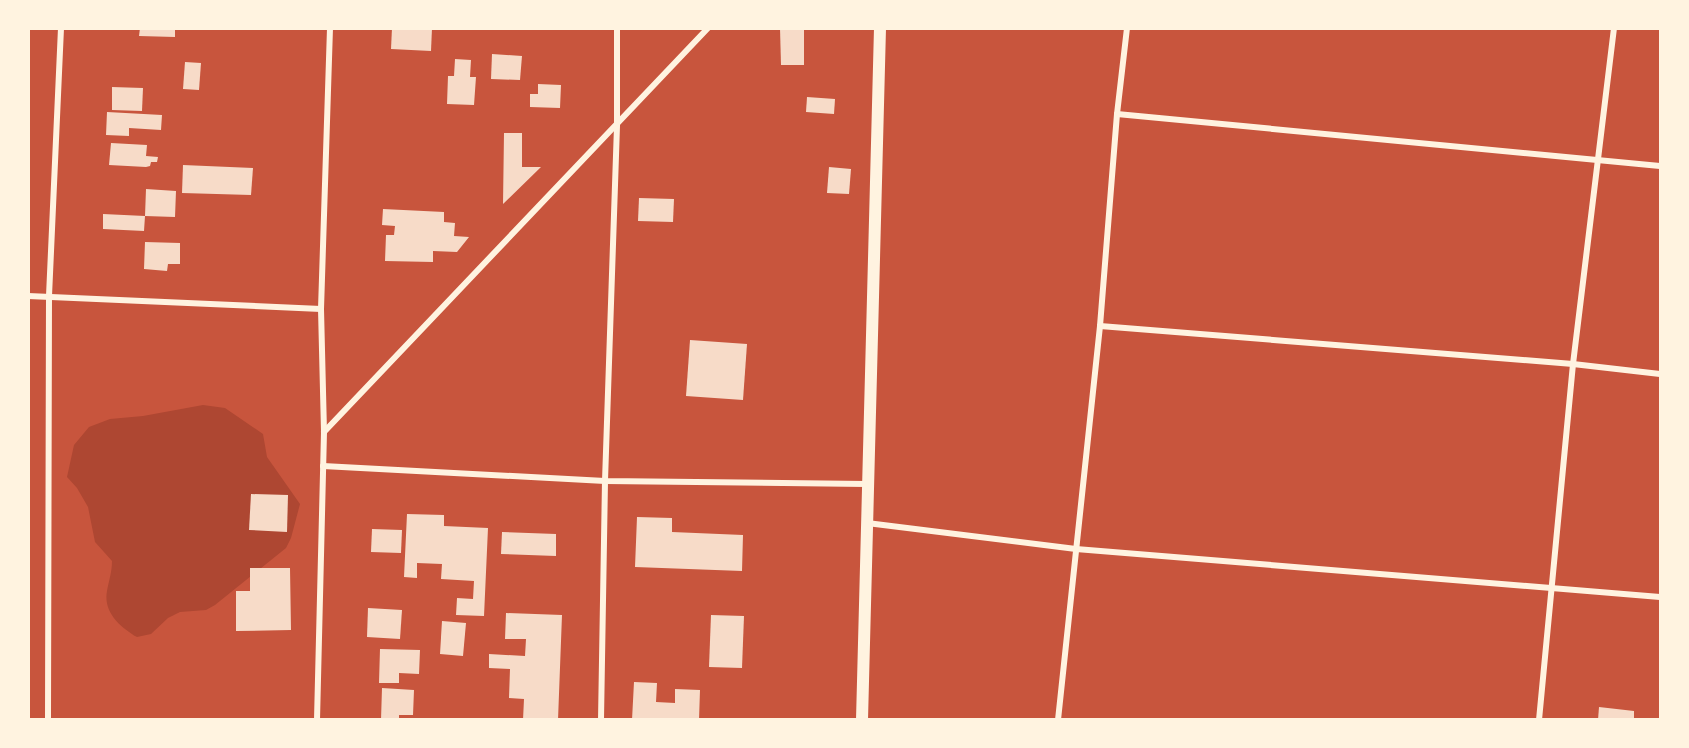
<svg xmlns="http://www.w3.org/2000/svg" width="1689" height="748" viewBox="0 0 1689 748" font-family="Ubuntu,sans-serif">
	<rect width="100%" height="100%" fill="#c8553d"/>
	<path fill="#ae4732" d="M203,405L225,408L263,434L267,457L300,504L291,538L286,548L215,605L206,610L180,612L168,618L151,634L137,637C120,627 103,612 107,591C109,580 112,572 112,561L95,542L88,507L77,488L67,477L74,445L89,427L110,419L143,416Z"/>
	<g fill="#f7dbc8">
		<polygon points="140,28 175,28 175,37 139,36"/>
		<polygon points="392,28 432,28 431,51 391,49"/>
		<polygon points="780,28 804,28 804,65 781,65"/>
		<polygon points="492,54 522,56 520,80 491,79"/>
		<polygon points="455,59 471,60 470,77 476,77 474,105 447,104 448,76 454,76"/>
		<polygon points="185,62 201,63 199,90 183,89"/>
		<polygon points="538,84 561,85 560,108 530,107 530,94 538,94"/>
		<polygon points="112,87 143,88 142,111 112,110"/>
		<polygon points="807,97 835,99 834,114 806,112"/>
		<polygon points="107,112 162,115 161,130 129,128 129,136 106,135"/>
		<polygon points="504,133 522,133 522,167 541,167 503,204"/>
		<polygon points="111,143 147,145 146,156 158,157 157,162 151,162 150,166 146,167 109,165"/>
		<polygon points="183,165 253,168 251,195 182,193"/>
		<polygon points="829,167 851,169 849,194 827,193"/>
		<polygon points="146,189 176,191 175,217 145,216 144,231 103,229 103,214 145,216"/>
		<polygon points="639,198 674,199 673,222 638,221"/>
		<polygon points="383,209 444,212 444,222 455,223 454,236 469,237 457,252 433,251 433,262 385,261 386,235 394,235 395,226 382,225"/>
		<polygon points="145,242 180,243 180,264 168,264 167,271 144,269"/>
		<polygon points="690,340 747,344 743,400 686,396"/>
		<polygon points="251,494 288,495 287,532 249,530"/>
		<polygon points="407,514 444,515 444,526 488,528 484,616 456,615 457,598 473,599 474,581 441,579 442,564 417,563 417,578 404,577"/>
		<polygon points="637,517 672,518 672,532 743,535 742,571 635,567"/>
		<polygon points="372,529 402,530 401,553 371,552"/>
		<polygon points="502,532 556,534 556,556 501,554"/>
		<polygon points="250,568 290,568 291,630 236,631 236,591 250,591"/>
		<polygon points="368,608 402,610 400,639 367,637"/>
		<polygon points="506,613 562,615 558,720 523,720 524,699 509,698 510,669 489,668 489,654 525,656 526,639 505,639"/>
		<polygon points="711,615 744,616 742,668 709,667"/>
		<polygon points="442,621 466,623 463,656 440,654"/>
		<polygon points="380,649 420,650 419,674 399,673 399,683 379,683"/>
		<polygon points="634,682 657,683 656,702 675,703 675,689 700,690 699,720 632,720"/>
		<polygon points="382,688 414,690 413,715 399,715 399,720 381,720"/>
		<polygon points="1599,707 1634,711 1634,720 1598,720"/>
	</g>
	<g fill="none" stroke-linecap="round" stroke-linejoin="round">
		<g stroke="#fff3e0" stroke-width="6">
			<polyline points="1117,114 1660,166"/>
			<polyline points="28,296 321,309"/>
			<polyline points="1100,326 1573,364 1660,374"/>
			<polyline points="324,432 708,28"/>
			<polyline points="323,466 605,481 867,484"/>
			<polyline points="867,523 1076,549 1660,597"/>
			<polyline points="48,720 49,296 61,28"/>
			<polyline points="317,720 324,432 321,309 330,28"/>
			<polyline points="601,720 605,481 617,126 617,28"/>
			<polyline points="1058,720 1100,326 1117,114 1127,28"/>
			<polyline points="1539,720 1573,364 1614,28"/>
		</g>
		<polyline stroke="#fff3e0" stroke-width="12" points="862,720 880,28"/>
	</g>
	<rect width="1689" height="748" fill="none" stroke="#fff3e0" stroke-width="60"/>
</svg>
